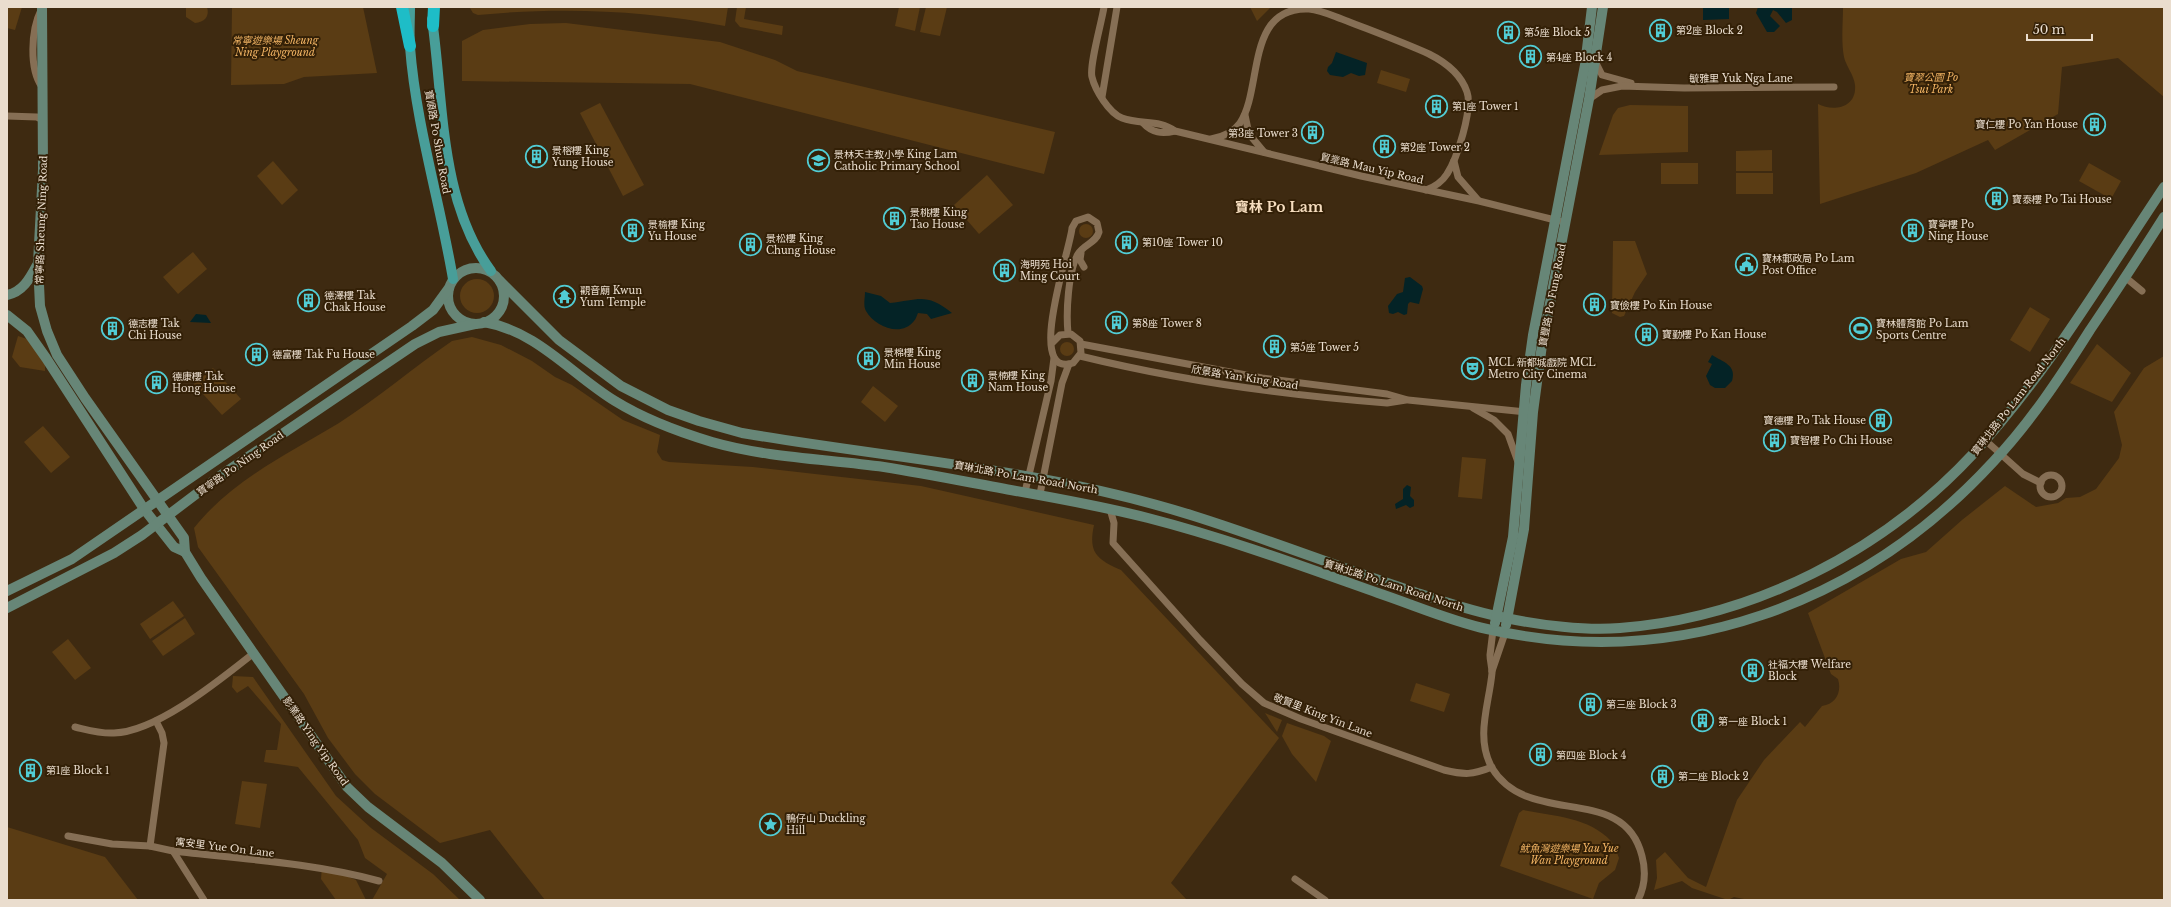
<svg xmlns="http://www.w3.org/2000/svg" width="2171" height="907" viewBox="0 0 2171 907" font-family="'Libre Baskerville','Noto Sans TC',serif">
	<rect width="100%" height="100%" fill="#3e2a11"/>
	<g fill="#5a3c14">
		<polygon points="7,7 22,7 15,30 7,28"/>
		<path d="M186,7H207C210,17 204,22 195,23L186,17Z"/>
		<polygon points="232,7 363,7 377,73 304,77 284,84 231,85"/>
		<path d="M728,7L725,26C643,10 561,7 478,15L473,13L470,8Z"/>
		<polygon points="737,7 746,7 744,19 783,26 782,35 740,27 735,21"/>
		<polygon points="899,7 920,7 915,31 895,26"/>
		<polygon points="926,7 947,7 940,36 920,32"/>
		<polygon points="1250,7 1271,7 1257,21"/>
		<path d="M1843,7H2164V97L2118,58L2062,67L2058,114L1995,150L1988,140L1916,173L1820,204L1818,104C1833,112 1857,108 1855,85C1854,75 1846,66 1844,57C1841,41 1843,23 1843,7Z"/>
		<polygon points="566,23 720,42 775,60 797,71 1055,132 1044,174 690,84 462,81 462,41 483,30 530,24"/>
		<polygon points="1381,70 1410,79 1406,92 1377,83"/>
		<polygon points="600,103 644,185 623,196 580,113"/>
		<polygon points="1630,105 1688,106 1688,152 1599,155 1613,115 1618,108"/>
		<polygon points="1772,150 1772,171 1736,171 1736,151"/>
		<polygon points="273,161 298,190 282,205 257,176"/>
		<rect x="1661" y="163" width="37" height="21"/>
		<polygon points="2089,163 2121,181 2111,199 2079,181"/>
		<rect x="1736" y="173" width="37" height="21"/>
		<polygon points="987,175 1013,205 979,234 954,205"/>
		<circle cx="1086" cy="231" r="7"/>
		<polygon points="1613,241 1635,241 1647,274 1635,292 1624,316 1620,317 1612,313"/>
		<polygon points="193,252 207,269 178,294 163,277"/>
		<circle cx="477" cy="296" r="17"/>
		<polygon points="2030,307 2050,319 2030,352 2010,340"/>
		<polygon points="18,336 27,339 45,363 45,371 20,367 12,357"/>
		<path d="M472,337L501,345L532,361L555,377L572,385L623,420L660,435L657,452L662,460L669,462L753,467L921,486L1094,525C1088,553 1097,559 1121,570L1279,738L1171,883L1187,900H545L490,830L440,843L375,794L355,774L328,738L304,694L198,547L194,528C232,480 288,454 339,423C378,398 414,367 452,341Z"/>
		<circle cx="1067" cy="349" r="7"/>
		<polygon points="2097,344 2131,373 2112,402 2070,383"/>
		<path d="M2164,356V900H1749L1734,897L1728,900L1692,888L1682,881L1654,890L1657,878L1656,860L1665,852L1688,878L1706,887L1737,800L1764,760L1800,722L1805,727L1822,706C1836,704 1842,692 1838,679L1831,674L1808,613L1901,559L1926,552L1962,520L2005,486L2036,507L2058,503L2066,498L2080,497L2096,489L2119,458L2122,445L2114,412L2144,368Z"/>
		<polygon points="213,368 241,399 222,415 194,384"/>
		<polygon points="873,386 898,406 885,422 861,402"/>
		<polygon points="43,426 70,457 51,473 24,442"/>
		<polygon points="1462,457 1486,459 1482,499 1458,497"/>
		<polygon points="173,601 184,616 150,639 140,624"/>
		<polygon points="185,618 195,634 163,656 152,641"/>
		<polygon points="68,639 91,668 75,680 52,652"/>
		<polygon points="233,676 253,677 336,796 371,828 433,874 460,900 372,900 387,874 365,858 358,840 298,767 264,762 266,750 277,750 281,724 248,686 237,693 232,687"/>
		<polygon points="1416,683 1450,694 1444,712 1410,701"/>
		<polygon points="1265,713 1282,720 1277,732"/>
		<polygon points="1287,723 1324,736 1331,741 1316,782 1292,754 1282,736"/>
		<polygon points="242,781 267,784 260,828 235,824"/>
		<path d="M1523,810C1553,816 1589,817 1611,841C1615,846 1617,853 1619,858L1615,870L1599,883L1593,899L1500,866L1519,813Z"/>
		<polygon points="7,827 105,857 138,900 7,900"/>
		<polygon points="322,866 356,880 366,900 336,900 321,879"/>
	</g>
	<g fill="#042326">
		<polygon points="1729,7 1729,19 1703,20 1703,8"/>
		<polygon points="1758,7 1792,7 1792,20 1786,23 1777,12 1773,10 1770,16 1780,26 1774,32 1767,32 1756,13"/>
		<polygon points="1336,52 1367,63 1365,75 1359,76 1351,73 1343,77 1330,75 1327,71 1328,67 1332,63"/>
		<polygon points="1410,277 1422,286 1423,289 1419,304 1410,302 1408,304 1407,314 1404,315 1398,312 1393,314 1389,313 1388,306 1397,294 1403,292 1405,278"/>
		<path d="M865,292L881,296L890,303C919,300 926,292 952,313L931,319L927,314L918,313C917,315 916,319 914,321C901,338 874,326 866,311C863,306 865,298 865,292Z"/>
		<polygon points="196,314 206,315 211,323 190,322"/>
		<path d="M1712,355C1723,362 1737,365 1732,381L1725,388H1715L1710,385L1706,376L1712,364L1708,362Z"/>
		<polygon points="1407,485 1411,487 1410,496 1414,500 1414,506 1410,508 1406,505 1396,509 1395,504 1403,499 1403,489"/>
	</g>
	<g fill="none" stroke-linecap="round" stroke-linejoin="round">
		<g stroke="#866f55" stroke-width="7">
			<path d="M1104,7C1102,21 1089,66 1092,77C1095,90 1109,113 1122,118C1141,125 1159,119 1175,131L1361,176L1479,201L1559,221"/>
			<path d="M41,10C31,30 29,69 42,87"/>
			<polyline points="1596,63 1602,75 1631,83"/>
			<polyline points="1102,97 1117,7"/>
			<polyline points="1589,99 1602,90 1622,86 1684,88 1834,87"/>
			<polyline points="1245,115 1249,134 1264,152"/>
			<polyline points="7,116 37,117 41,119 43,124"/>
			<path d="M1143,123C1152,133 1162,134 1175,131"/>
			<path d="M1211,139C1222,137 1233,133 1240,123C1263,89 1245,6 1309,9C1322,10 1335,17 1347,21C1375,32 1402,42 1429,54C1445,62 1461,74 1467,92C1473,109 1457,159 1447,174C1442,182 1434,187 1426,190"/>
			<polyline points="1454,161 1458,177 1478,200"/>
			<polyline points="1081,253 1080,260 1084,267"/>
			<polyline points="2125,277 2142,291"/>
			<path d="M1052,343L1060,335L1071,334L1080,341L1081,353L1073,363C1024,379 1071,247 1072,228L1076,221L1088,217L1097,223L1099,232C1096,243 1084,244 1078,254C1068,271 1066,313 1068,333"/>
			<polyline points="1081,344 1262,378 1387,394 1408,400 1527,412"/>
			<path d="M1080,356C1182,381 1282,395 1387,403L1406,400"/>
			<polyline points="1473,408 1494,420 1508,434 1518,462"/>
			<polyline points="1985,440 2023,474 2041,483"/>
			<circle cx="2051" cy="486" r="11"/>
			<polyline points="1025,492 1051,381 1054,358"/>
			<polyline points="1040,494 1062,383 1069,364"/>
			<path d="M1110,509L1114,523L1113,543L1200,640L1242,684L1264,703L1301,719L1444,770C1465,775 1472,775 1492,767"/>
			<path d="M1493,631C1492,638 1491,647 1490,655C1490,661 1492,667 1492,673C1489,705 1475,737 1492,768C1529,829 1624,782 1642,856C1646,871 1645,886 1638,900"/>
			<polyline points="1492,671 1505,633"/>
			<path d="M75,727C88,730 101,734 114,733C157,732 221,679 254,653"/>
			<path d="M68,836L112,844L150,846L173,851C242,859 313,863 379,881"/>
			<polyline points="150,846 164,743 162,733 156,721"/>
			<polyline points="173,851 204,900"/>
			<polyline points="1295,879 1325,900"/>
		</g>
		<g stroke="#678677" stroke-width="10">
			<polyline points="42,7 43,170 38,263 40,306 47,331 57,355 85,398 184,538 185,552 201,578 347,787 368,807 442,863 480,900"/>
			<circle cx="476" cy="296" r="28"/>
			<path d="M500,281L559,340L621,386L668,410L699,421L742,433C894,459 1045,469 1194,516C1267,539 1338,567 1411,591C1442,601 1473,612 1506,618C1539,625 1586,631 1620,628C1753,618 1883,551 1973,454C2047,374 2103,278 2164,187"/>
			<path d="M7,295C23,292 30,278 37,265"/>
			<polyline points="7,315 27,331 46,358 144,509 174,547 185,552"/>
			<path d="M484,322C537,331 571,374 615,401C644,419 679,432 712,442C768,458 827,459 884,467C928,474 972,483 1016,491C1061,499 1105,507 1148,518C1226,538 1302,566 1378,593C1414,605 1450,621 1487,629C1678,672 1862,604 1993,462C2030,423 2061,376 2090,330C2115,293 2140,255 2164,217"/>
			<polyline points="7,591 72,559 412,326 433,310 449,288"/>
			<polyline points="7,608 114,553 142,535 220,476 415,344 439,332 475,324"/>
			<polyline points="1495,623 1513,537 1526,385 1533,335 1585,65 1592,7"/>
			<polyline points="1506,625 1524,529 1533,412 1542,345 1589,99 1603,7"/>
		</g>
		<g stroke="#489e99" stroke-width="10">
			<path d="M410,7C410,20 409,33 410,47C416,125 440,202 453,279"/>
			<path d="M432,19C444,103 439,200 491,271"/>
		</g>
		<g stroke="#1ebdc7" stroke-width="12">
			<polyline points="402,7 410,46"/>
			<polyline points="433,26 434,7"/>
		</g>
	</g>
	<defs>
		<symbol id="building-ring" viewBox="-11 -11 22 22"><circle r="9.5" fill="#332007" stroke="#51ccd4" stroke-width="1.5"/><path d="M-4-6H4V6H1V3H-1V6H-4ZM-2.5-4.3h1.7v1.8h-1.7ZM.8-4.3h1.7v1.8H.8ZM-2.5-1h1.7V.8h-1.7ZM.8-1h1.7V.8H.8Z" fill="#51ccd4"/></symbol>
		<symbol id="school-ring" viewBox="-11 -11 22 22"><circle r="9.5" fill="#332007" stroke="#51ccd4" stroke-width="1.5"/><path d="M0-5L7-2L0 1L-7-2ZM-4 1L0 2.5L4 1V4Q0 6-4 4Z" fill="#51ccd4"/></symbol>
		<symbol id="civic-ring" viewBox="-11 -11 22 22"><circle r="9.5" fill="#332007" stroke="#51ccd4" stroke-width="1.5"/><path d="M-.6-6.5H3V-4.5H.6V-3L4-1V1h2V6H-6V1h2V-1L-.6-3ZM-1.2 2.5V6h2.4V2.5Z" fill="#51ccd4"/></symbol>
		<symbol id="temple-ring" viewBox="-11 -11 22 22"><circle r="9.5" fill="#332007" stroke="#51ccd4" stroke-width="1.5"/><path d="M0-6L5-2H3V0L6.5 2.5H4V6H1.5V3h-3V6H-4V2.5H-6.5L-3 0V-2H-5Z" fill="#51ccd4"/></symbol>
		<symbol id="stadium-ring" viewBox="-11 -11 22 22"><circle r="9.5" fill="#332007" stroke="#51ccd4" stroke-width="1.5"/><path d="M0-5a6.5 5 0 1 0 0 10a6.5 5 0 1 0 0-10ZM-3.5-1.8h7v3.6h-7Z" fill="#51ccd4"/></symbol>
		<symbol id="theatre-ring" viewBox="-11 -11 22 22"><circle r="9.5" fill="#332007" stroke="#51ccd4" stroke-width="1.5"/><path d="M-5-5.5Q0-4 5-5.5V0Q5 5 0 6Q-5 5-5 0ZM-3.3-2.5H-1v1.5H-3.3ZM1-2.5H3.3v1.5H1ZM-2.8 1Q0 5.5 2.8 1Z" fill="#51ccd4"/></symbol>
		<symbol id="sight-ring" viewBox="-11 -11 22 22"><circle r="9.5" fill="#332007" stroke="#51ccd4" stroke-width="1.5"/><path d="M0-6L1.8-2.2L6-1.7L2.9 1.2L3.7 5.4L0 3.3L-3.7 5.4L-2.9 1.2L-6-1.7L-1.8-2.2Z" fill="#51ccd4"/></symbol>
	</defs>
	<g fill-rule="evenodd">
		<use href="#building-ring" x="1648" y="18" width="25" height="25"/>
		<use href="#building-ring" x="1496" y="20" width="25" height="25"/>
		<use href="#building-ring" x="1518" y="44" width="25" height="25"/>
		<use href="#building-ring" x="1424" y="94" width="25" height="25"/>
		<use href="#building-ring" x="2082" y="112" width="25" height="25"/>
		<use href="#building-ring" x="1300" y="120" width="25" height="25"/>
		<use href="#building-ring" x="1372" y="134" width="25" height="25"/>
		<use href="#building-ring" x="524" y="144" width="25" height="25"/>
		<use href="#school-ring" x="806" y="148" width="25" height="25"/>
		<use href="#building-ring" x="1984" y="186" width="25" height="25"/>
		<use href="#building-ring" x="882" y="206" width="25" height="25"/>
		<use href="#building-ring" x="620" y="218" width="25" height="25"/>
		<use href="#building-ring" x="1900" y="218" width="25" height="25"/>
		<use href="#building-ring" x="1114" y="230" width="25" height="25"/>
		<use href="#building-ring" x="738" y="232" width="25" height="25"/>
		<use href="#civic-ring" x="1734" y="252" width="25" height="25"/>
		<use href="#building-ring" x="992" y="258" width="25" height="25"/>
		<use href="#temple-ring" x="552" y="284" width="25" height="25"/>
		<use href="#building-ring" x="296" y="288" width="25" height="25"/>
		<use href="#building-ring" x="1582" y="292" width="25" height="25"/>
		<use href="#building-ring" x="1104" y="310" width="25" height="25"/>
		<use href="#building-ring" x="100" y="316" width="25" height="25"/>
		<use href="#stadium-ring" x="1848" y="316" width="25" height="25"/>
		<use href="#building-ring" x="1634" y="322" width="25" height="25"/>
		<use href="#building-ring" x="1262" y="334" width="25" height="25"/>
		<use href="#building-ring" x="244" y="342" width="25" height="25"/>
		<use href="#building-ring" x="856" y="346" width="25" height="25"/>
		<use href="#theatre-ring" x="1460" y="356" width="25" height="25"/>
		<use href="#building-ring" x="960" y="368" width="25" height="25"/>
		<use href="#building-ring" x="144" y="370" width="25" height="25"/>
		<use href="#building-ring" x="1868" y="408" width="25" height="25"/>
		<use href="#building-ring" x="1762" y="428" width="25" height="25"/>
		<use href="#building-ring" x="1740" y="658" width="25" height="25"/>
		<use href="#building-ring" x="1578" y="692" width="25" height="25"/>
		<use href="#building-ring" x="1690" y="708" width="25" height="25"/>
		<use href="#building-ring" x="1528" y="742" width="25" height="25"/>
		<use href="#building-ring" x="18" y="758" width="25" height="25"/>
		<use href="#building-ring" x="1650" y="764" width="25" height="25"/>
		<use href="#sight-ring" x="758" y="812" width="25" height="25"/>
	</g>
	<g text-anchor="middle" stroke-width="4" stroke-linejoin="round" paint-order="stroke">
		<g font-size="10" fill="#eaddce" stroke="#332007" text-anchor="start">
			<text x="1676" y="34">第2座 Block 2</text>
			<text x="1524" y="36">第5座 Block 5</text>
			<text x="1546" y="61">第4座 Block 4</text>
			<text x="1452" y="110">第1座 Tower 1</text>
			<text x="2078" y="128" text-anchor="end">寶仁樓 Po Yan House</text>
			<text x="1298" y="137" text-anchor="end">第3座 Tower 3</text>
			<text x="1400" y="151">第2座 Tower 2</text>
			<text x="552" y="154">景榕樓 King<tspan x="552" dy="12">Yung House</tspan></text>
			<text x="834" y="158">景林天主教小學 King Lam<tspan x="834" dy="12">Catholic Primary School</tspan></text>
			<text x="2012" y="203">寶泰樓 Po Tai House</text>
			<text x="910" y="216">景桃樓 King<tspan x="910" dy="12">Tao House</tspan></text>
			<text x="648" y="228">景榆樓 King<tspan x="648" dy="12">Yu House</tspan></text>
			<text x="1928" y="228">寶寧樓 Po<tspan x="1928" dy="12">Ning House</tspan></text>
			<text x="766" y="242">景松樓 King<tspan x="766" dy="12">Chung House</tspan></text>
			<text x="1142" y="246">第10座 Tower 10</text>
			<text x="1762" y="262">寶林郵政局 Po Lam<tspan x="1762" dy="12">Post Office</tspan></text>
			<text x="1020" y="268">海明苑 Hoi<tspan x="1020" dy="12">Ming Court</tspan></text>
			<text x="580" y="294">觀音廟 Kwun<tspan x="580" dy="12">Yum Temple</tspan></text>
			<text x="324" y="299">德澤樓 Tak<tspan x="324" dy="12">Chak House</tspan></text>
			<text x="1610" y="309">寶儉樓 Po Kin House</text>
			<text x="128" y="327">德志樓 Tak<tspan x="128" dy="12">Chi House</tspan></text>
			<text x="1132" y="327">第8座 Tower 8</text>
			<text x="1876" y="327">寶林體育館 Po Lam<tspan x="1876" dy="12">Sports Centre</tspan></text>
			<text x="1662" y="338">寶勤樓 Po Kan House</text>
			<text x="1290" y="351">第5座 Tower 5</text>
			<text x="884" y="356">景棉樓 King<tspan x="884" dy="12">Min House</tspan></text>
			<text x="272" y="358">德富樓 Tak Fu House</text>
			<text x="1488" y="366">MCL 新都城戲院 MCL<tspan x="1488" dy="12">Metro City Cinema</tspan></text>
			<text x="988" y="379">景楠樓 King<tspan x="988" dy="12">Nam House</tspan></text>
			<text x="172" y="380">德康樓 Tak<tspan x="172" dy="12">Hong House</tspan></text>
			<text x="1866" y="424" text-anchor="end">寶德樓 Po Tak House</text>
			<text x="1790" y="444">寶智樓 Po Chi House</text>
			<text x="1768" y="668">社福大樓 Welfare<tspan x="1768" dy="12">Block</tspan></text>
			<text x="1606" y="708">第三座 Block 3</text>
			<text x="1718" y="725">第一座 Block 1</text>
			<text x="1556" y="759">第四座 Block 4</text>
			<text x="46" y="774">第1座 Block 1</text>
			<text x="1678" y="780">第二座 Block 2</text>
			<text x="786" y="822">鴨仔山 Duckling<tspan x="786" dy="12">Hill</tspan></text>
		</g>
		<g font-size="10" font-style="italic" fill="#f1b363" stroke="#332007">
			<text x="275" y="44">常寧遊樂場 Sheung<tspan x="275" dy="12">Ning Playground</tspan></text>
			<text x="1931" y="81">寶翠公園 Po<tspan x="1931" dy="12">Tsui Park</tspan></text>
			<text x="1569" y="852">魷魚灣遊樂場 Yau Yue<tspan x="1569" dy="12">Wan Playground</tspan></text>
		</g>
		<g font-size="10" fill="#eaddce" stroke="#332007">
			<text x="1741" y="82">毓雅里 Yuk Nga Lane</text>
			<text transform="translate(438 142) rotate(80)" y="4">寶順路 Po Shun Road</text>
			<text transform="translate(1372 168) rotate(13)" y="4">貿業路 Mau Yip Road</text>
			<text transform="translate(41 220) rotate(-88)" y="4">常寧路 Sheung Ning Road</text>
			<text transform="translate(1552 295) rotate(-79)" y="4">寶豐路 Po Fung Road</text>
			<text transform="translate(1245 377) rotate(9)" y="4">欣景路 Yan King Road</text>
			<text transform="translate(2018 396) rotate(-52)" y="4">寶琳北路 Po Lam Road North</text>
			<text transform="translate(240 463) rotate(-35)" y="4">寶寧路 Po Ning Road</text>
			<text transform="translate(1026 477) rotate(10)" y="4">寶琳北路 Po Lam Road North</text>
			<text transform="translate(1394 585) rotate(18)" y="4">寶琳北路 Po Lam Road North</text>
			<text transform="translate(1323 715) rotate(21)" y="4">敬賢里 King Yin Lane</text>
			<text transform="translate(316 741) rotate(55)" y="4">影業路 Ying Yip Road</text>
			<text transform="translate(225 847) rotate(7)" y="4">寓安里 Yue On Lane</text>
		</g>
		<g font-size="14" font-weight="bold" fill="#f6ddbf" stroke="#332007">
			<text x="1279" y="212">寶林 Po Lam</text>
		</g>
	</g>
	<rect width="2171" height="907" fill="none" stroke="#eaddce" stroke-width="16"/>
	<path d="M2027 34v6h65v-6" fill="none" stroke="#eaddce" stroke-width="2"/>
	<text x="2033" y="34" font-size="12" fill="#eaddce" stroke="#332007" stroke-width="3" paint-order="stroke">50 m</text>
</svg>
